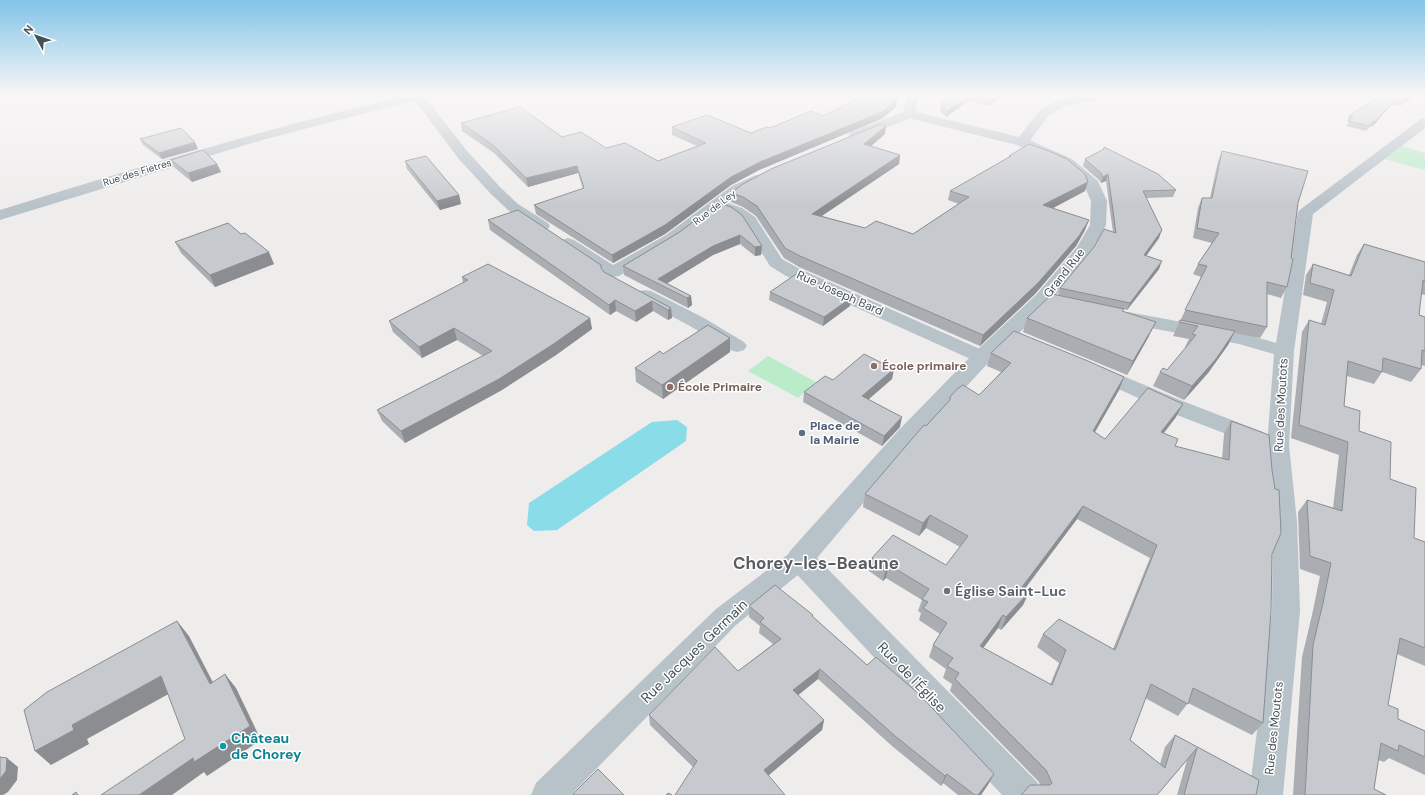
<svg xmlns="http://www.w3.org/2000/svg" width="1425" height="795" viewBox="0 0 1425 795" font-family="'DM Sans',sans-serif">
	<rect width="100%" height="100%" fill="#efecec"/>
	<g fill="#bbecca">
		<polygon points="1402,146 1425,153 1425,170 1384,159"/>
		<polygon points="768,356 816,382 798,398 748,371"/>
	</g>
	<polygon fill="#89dce8" points="677,420 687,427 686,441 557,530 534,531 527,525 529,503 652,422"/>
	<g fill="none" stroke-linecap="round" stroke-linejoin="round">
		<g fill="#b8c2c9" fill-rule="evenodd">
			<path d="M409,95H418L428,101L468,152L500,187L518,204L548,223L550,226L548,229L542,231L536,229L508,210L490,193L458,158L420,107L412,101L262,140L0,220V210C135,168 271,127 409,95Z"/>
			<polygon points="1086,95 1107,95 1105,98 1063,107 1048,116 1027,145 1017,145 1015,142 1040,110 1055,101"/>
			<polygon points="909,110 913,111 915,114 913,117 861,138 851,138 849,135 851,132"/>
			<polygon points="1425,118 1425,128 1313,214 1294,351 1289,445 1297,522 1300,611 1283,795 1249,795 1272,611 1273,522 1267,445 1274,354 1239,344 1128,324 1121,322 1119,318 1121,314 1128,312 1241,333 1276,343 1298,212 1301,209 1421,119"/>
			<polygon points="756,175 761,176 763,179 761,182 742,192 728,203 742,208 755,217 782,259 798,268 989,353 992,357 989,361 982,363 975,361 786,276 770,266 743,223 732,214 719,210 678,241 619,276 613,277 607,276 562,246 560,243 562,240 568,238 574,240 613,265 666,235 732,186"/>
			<polygon points="645,290 651,291 704,318 744,342 747,346 744,350 737,352 730,350 690,326 639,299 636,295 639,291"/>
			<polygon points="1097,365 1185,402 1263,432 1266,437 1263,442 1255,445 1169,412 1090,376 1087,371 1090,366"/>
			<polygon points="800,549 809,552 813,559 809,566 736,625 571,795 531,795 536,783 716,609 791,552"/>
		</g>
		<polygon fill="#b8c2c9" fill-rule="evenodd" points="909,95 921,95 917,102 916,112 1027,139 1072,159 1098,181 1107,201 1106,225 1090,253 1050,303 989,362 913,444 817,558 1038,783 1043,795 1002,795 790,567 786,559 790,551 897,432 975,352 1036,295 1077,247 1090,225 1091,201 1083,183 1062,165 1017,145 904,117 903,114 905,102"/>
	</g>
	<g fill="#aaaeb2" fill-rule="evenodd">
		<polygon points="951,95 1003,95 989,106 969,101 946,117 940,111 941,104"/>
		<polygon points="1381,95 1416,95 1400,106 1392,104 1372,127 1370,126 1366,131 1346,126 1349,122 1347,121 1349,116"/>
		<polygon points="897,100 896,107 881,119 759,170 731,185 665,234 613,263 536,214 534,205 583,189 578,173 528,187 494,153 462,131 461,123 562,137 658,161 697,146 672,135 672,127 751,133 823,116"/>
		<polygon points="885,134 871,146 900,155 899,164 822,216 865,228 913,234 959,204 948,200 950,191 1008,158 1009,156 1085,191 1053,208 1085,230 1076,246 1035,294 980,346 799,267 784,258 756,216 743,207 731,202 731,193"/>
		<polygon points="140,139 198,149 162,159 143,145"/>
		<polygon points="1104,147 1176,190 1173,197 1146,198 1159,238 1146,256 1159,269 1127,310 1123,309 1123,311 1149,336 1127,375 1023,332 1027,318 1058,295 1060,288 1113,232 1106,181 1101,183 1099,180 1083,166 1085,159 1103,150"/>
		<polygon points="1222,151 1298,203 1287,287 1281,298 1267,294 1267,327 1260,338 1234,333 1228,345 1208,373 1184,400 1153,386 1160,372 1167,370 1186,348 1185,347 1189,339 1173,336 1201,277 1193,274 1198,264 1212,243 1193,238 1198,208 1202,198 1210,198 1218,161"/>
		<polygon points="171,160 217,164 221,172 192,182 175,168"/>
		<polygon points="405,161 459,195 461,204 440,210 407,169"/>
		<polygon points="719,203 762,246 761,255 755,256 740,244 713,255 667,283 691,296 692,305 688,308 624,275 623,266 678,233"/>
		<polygon points="488,220 602,269 604,272 671,308 672,318 668,320 653,311 636,322 616,311 610,315 490,230"/>
		<polygon points="241,234 274,264 215,287 181,253 175,242"/>
		<polygon points="1364,244 1425,262 1425,295 1421,294 1419,315 1425,317 1425,366 1421,365 1421,369 1411,382 1382,372 1374,384 1347,376 1344,406 1359,431 1390,479 1414,538 1425,542 1425,666 1397,654 1388,705 1398,719 1425,731 1425,775 1389,758 1384,762 1378,760 1374,789 1386,795 1293,795 1302,657 1312,615 1320,576 1300,569 1298,512 1307,500 1333,508 1339,455 1291,438 1302,332 1309,320 1321,324 1327,302 1303,295 1306,275 1313,264 1349,275 1357,255"/>
		<polygon points="462,277 590,318 592,329 556,355 502,390 405,443 382,421 377,410 483,356 457,340 422,358 393,332 389,321 463,283"/>
		<polygon points="770,292 850,306 823,326 769,300"/>
		<polygon points="730,352 663,399 636,382 635,368 663,354"/>
		<path d="M991,353L1124,377L1119,390L1095,432L1105,439L1176,417L1164,433L1175,446L1222,459L1224,434L1231,421L1272,554L1263,723L1252,735L1188,703L1178,716L1145,698L1130,740L1160,764L1165,747L1175,735L1259,780L1256,795H1177L1187,760L1157,795L1040,785L1039,782L950,691L952,684L943,678L946,669L929,657L933,645L940,634L919,620L921,613L918,611L922,600L886,578L883,581L869,571L872,558L946,565L960,547L926,528L919,536L863,507L865,494L926,426L949,401L950,397L979,395L1001,372L987,366ZM1077,519L1150,558L1113,649L1043,634L1037,647L1059,663L1050,685L983,648L998,628L1001,630L1023,605L1029,592L1025,589Z"/>
		<polygon points="894,369 892,379 868,399 900,427 882,446 803,402 804,392 833,380"/>
		<polygon points="749,606 813,615 813,617 867,665 994,774 989,783 981,795 958,795 943,783 941,786 892,746 818,679 798,695 824,720 822,730 769,775 693,767 650,725 649,715 738,671 773,644 759,633 760,626 749,617"/>
	</g>
	<g fill="#8b8d91">
		<polygon points="971,95 969,101 946,117 947,111"/>
		<polygon points="997,95 1003,95 989,106 990,99"/>
		<polygon points="1412,95 1416,95 1400,106 1403,101"/>
		<polygon points="1395,99 1392,104 1372,127 1375,122"/>
		<polygon points="897,100 896,107 881,119 759,170 731,185 665,234 613,263 612,255 731,177 760,162"/>
		<polygon points="1373,121 1370,126 1366,131 1369,126"/>
		<polygon points="886,126 885,134 863,153 864,144"/>
		<polygon points="195,142 198,149 162,159 159,153"/>
		<polygon points="900,155 899,164 811,223 812,214"/>
		<polygon points="217,164 221,172 192,182 188,173"/>
		<polygon points="577,166 578,173 528,187 526,178"/>
		<polygon points="1108,174 1106,181 1101,183 1103,177"/>
		<polygon points="1088,182 1085,191 1040,215 1043,205"/>
		<polygon points="459,195 461,204 440,210 437,201"/>
		<polygon points="1089,220 1085,230 1076,246 1035,294 980,346 983,335"/>
		<polygon points="1162,230 1159,238 1141,263 1144,255"/>
		<polygon points="740,235 740,244 713,255 663,286 658,279 713,246"/>
		<polygon points="762,246 761,255 755,256 755,247"/>
		<polygon points="269,252 274,264 215,287 210,275"/>
		<polygon points="1162,261 1159,269 1127,310 1130,303"/>
		<polygon points="691,296 692,305 688,308 687,298"/>
		<polygon points="851,298 850,306 823,326 824,317"/>
		<polygon points="615,300 616,311 610,315 609,305"/>
		<polygon points="652,301 653,311 636,322 635,311"/>
		<polygon points="671,308 672,318 668,320 668,310"/>
		<polygon points="590,318 592,329 556,355 502,390 405,443 401,431"/>
		<polygon points="1156,322 1149,336 1127,375 1133,361"/>
		<polygon points="454,328 457,340 422,358 419,347"/>
		<polygon points="1235,331 1228,345 1208,373 1184,400 1192,386"/>
		<polygon points="730,338 730,352 663,399 662,385"/>
		<polygon points="894,369 892,379 861,406 862,396"/>
		<polygon points="1124,377 1119,390 1088,444 1093,431"/>
		<polygon points="1183,404 1176,417 1155,444 1161,432"/>
		<polygon points="902,417 900,427 882,446 884,436"/>
		<polygon points="1083,506 1077,519 1016,600 1022,587"/>
		<polygon points="930,515 926,528 919,536 923,523"/>
		<polygon points="889,565 886,578 883,581 886,568"/>
		<polygon points="1029,592 1023,605 1001,630 1006,617"/>
		<polygon points="1003,615 998,628 975,659 980,646"/>
		<polygon points="177,621 189,636 221,698 210,684"/>
		<polygon points="820,669 818,679 791,701 793,690"/>
		<polygon points="225,674 236,688 261,740 207,776 204,772 172,795 139,795 193,758"/>
		<polygon points="161,676 174,691 87,739 89,744 51,765 35,751 72,725"/>
		<polygon points="824,720 822,730 763,780 764,770"/>
		<polygon points="7,758 18,767 17,780 8,792 3,795 0,795 0,779"/>
		<polygon points="947,774 943,783 941,786 945,776"/>
		<polygon points="994,774 989,783 981,795 978,795"/>
	</g>
	<g fill="#c6cacf" stroke="#8b8d91" fill-rule="evenodd">
		<polygon points="865,95 878,95 897,100 882,112 760,162 731,177 665,225 612,255 534,205 584,188 577,166 526,178 493,145 461,123 520,107 562,137 581,132 606,148 625,143 658,161 706,143 672,127 707,115 751,133 767,127 770,128 811,111 823,116"/>
		<polygon points="951,95 997,95 990,99 971,95 947,111 941,104"/>
		<polygon points="1381,95 1412,95 1403,101 1395,99 1375,122 1373,121 1369,126 1349,121 1353,117 1349,116"/>
		<polygon points="881,124 886,126 864,144 900,155 812,214 865,228 876,221 913,234 969,197 950,191 1011,156 1009,156 1029,144 1049,151 1067,159 1085,174 1088,182 1043,205 1089,220 1079,236 1038,283 983,335 800,256 785,248 757,206 743,197 731,193 743,184 771,169"/>
		<polygon points="181,128 195,142 159,153 140,139"/>
		<polygon points="1104,147 1158,174 1176,190 1143,191 1162,230 1144,255 1162,261 1130,303 1060,288 1094,247 1104,229 1116,233 1108,174 1103,177 1101,173 1085,159 1104,149"/>
		<polygon points="203,150 217,164 188,173 171,160"/>
		<polygon points="1222,151 1308,171 1298,203 1291,258 1293,259 1287,287 1267,282 1267,327 1185,310 1207,266 1198,264 1219,233 1197,228 1202,198 1212,198"/>
		<polygon points="426,156 459,195 437,201 405,161"/>
		<polygon points="719,203 731,207 742,215 762,246 755,247 740,235 713,246 658,279 691,296 687,298 623,266 678,233"/>
		<polygon points="518,210 601,265 601,268 604,272 671,308 668,310 652,301 635,311 615,300 609,305 488,220"/>
		<polygon points="228,223 241,234 245,233 269,252 210,275 175,242"/>
		<polygon points="1364,244 1425,262 1425,281 1423,280 1419,315 1425,317 1425,351 1422,350 1421,369 1383,358 1382,372 1348,361 1344,406 1360,411 1359,431 1391,442 1390,479 1416,488 1414,538 1425,542 1425,648 1400,638 1388,705 1398,709 1398,719 1425,731 1425,757 1399,745 1398,751 1381,743 1374,789 1386,795 1305,795 1306,778 1313,645 1323,603 1331,563 1310,556 1307,500 1342,511 1348,442 1299,425 1309,320 1325,325 1334,290 1310,283 1313,264 1351,276"/>
		<polygon points="488,264 590,318 555,343 499,379 401,431 377,410 492,351 454,328 419,347 389,321 468,280 462,277"/>
		<polygon points="796,274 851,298 824,317 770,292"/>
		<polygon points="1052,294 1124,309 1122,311 1156,322 1133,361 1027,318"/>
		<polygon points="1180,320 1235,331 1216,359 1192,386 1160,372 1163,368 1167,370 1196,335 1192,334 1198,326 1179,322"/>
		<polygon points="708,325 730,338 662,385 635,368 660,351 663,354"/>
		<path d="M1014,331L1088,361L1124,377L1093,431L1105,439L1148,388L1183,404L1161,432L1178,439L1175,446L1229,460L1231,421L1269,435L1272,470L1275,489L1279,490L1281,533L1272,554L1271,611L1263,723L1193,688L1188,704L1151,684L1130,740L1165,768L1175,735L1259,780L1256,795H1184L1197,748L1157,795H1021L1030,785H1050L1052,783L1046,770L955,679L959,673L947,666L953,658L933,645L947,623L923,608L928,602L922,599L929,589L889,565L886,568L872,558L893,535L946,565L968,536L930,515L923,523L865,494L923,426L924,425L926,426L950,400V397L957,389L963,385L979,395L1011,363L991,353ZM1083,506L1157,545L1115,650L1059,619L1043,634L1066,650L1052,685L980,646L1003,615L1006,617L1029,592L1022,587Z"/>
		<polygon points="864,354 894,369 862,396 902,417 884,436 804,392 825,376 833,380"/>
		<polygon points="775,585 813,615 812,616 867,665 876,657 919,694 994,774 978,795 975,795 947,774 945,776 895,736 820,669 793,690 824,720 764,770 785,795 675,795 697,761 649,715 715,647 738,671 781,639 760,622 764,618 749,606"/>
		<polygon points="177,621 210,684 225,674 250,726 194,762 193,758 139,795 101,795 185,739 161,676 72,725 74,730 35,751 24,710 47,692"/>
		<polygon points="0,757 7,758 6,771 0,779"/>
		<polygon points="598,769 624,795 572,795"/>
		<polygon points="76,792 78,795 72,795"/>
		<polygon points="668,793 672,795 666,795"/>
	</g>
	<linearGradient id="sky" x2="0" y2="1"><stop stop-color="#82c4e8"/><stop offset="0.46" stop-color="#f8f6f6"/><stop offset="1" stop-color="#f8f6f6" stop-opacity="0"/></linearGradient>
	<rect width="1425" height="206" fill="url(#sky)"/>
	<g fill="#8d6e63" stroke="#fff" stroke-width="1.5">
		<circle cx="874" cy="366" r="4"/>
		<circle cx="670" cy="387" r="4"/>
	</g>
	<circle fill="#5c6f8a" stroke="#fff" stroke-width="1.5" cx="802" cy="433" r="4"/>
	<circle fill="#6b7280" stroke="#fff" stroke-width="1.5" cx="947" cy="591" r="4"/>
	<circle fill="#0f9aa8" stroke="#fff" stroke-width="1.5" cx="223" cy="746" r="4"/>
	<g text-anchor="middle" stroke-width="3" stroke-linejoin="round" paint-order="stroke">
		<g font-size="10" fill="#455159" stroke="#fff">
			<text transform="translate(137 172) rotate(-17)" y="4">Rue des Fietres</text>
			<text transform="translate(714 207) rotate(-37)" y="4">Rue de Ley</text>
		</g>
		<g font-size="12" fill="#455159" stroke="#fff">
			<text transform="translate(1064 273) rotate(-52)" y="4">Grand Rue</text>
			<text transform="translate(840 293) rotate(24)" y="4">Rue Joseph Bard</text>
			<text transform="translate(1281 405) rotate(-87)" y="4">Rue des Moutots</text>
			<text transform="translate(1274 728) rotate(-84)" y="4">Rue des Moutots</text>
		</g>
		<g font-size="12" font-weight="bold" fill="#785e54" stroke="#fff" text-anchor="start">
			<text x="882" y="370">École primaire</text>
			<text x="678" y="391">École Primaire</text>
		</g>
		<g font-size="12" font-weight="bold" fill="#4e5e75" stroke="#fff" text-anchor="start">
			<text x="810" y="430">Place de<tspan x="810" dy="14">la Mairie</tspan></text>
		</g>
		<g font-size="14" font-weight="bold" fill="#5b616d" stroke="#fff" text-anchor="start">
			<text x="955" y="596">Église Saint-Luc</text>
		</g>
		<g font-size="14" fill="#455159" stroke="#fff">
			<text transform="translate(694 651) rotate(-44)" y="5">Rue Jacques Germain</text>
			<text transform="translate(912 677) rotate(46)" y="5">Rue de l'Église</text>
		</g>
		<g font-size="14" font-weight="bold" fill="#0d838f" stroke="#fff" text-anchor="start">
			<text x="231" y="743">Château<tspan x="231" dy="16">de Chorey</tspan></text>
		</g>
		<g font-size="17" font-weight="bold" fill="#595d61" stroke="#fff">
			<text x="816" y="569">Chorey-les-Beaune</text>
		</g>
	</g>
	<g transform="translate(36 36) rotate(310)" stroke="#ffffff" stroke-width="3" paint-order="stroke">
	<path d="M0-3L7 15L0 10L-7 15Z" fill="#455159"/>
	<text y="-6" font-size="11" font-weight="bold" text-anchor="middle" fill="#455159">N</text>
	</g>
</svg>
